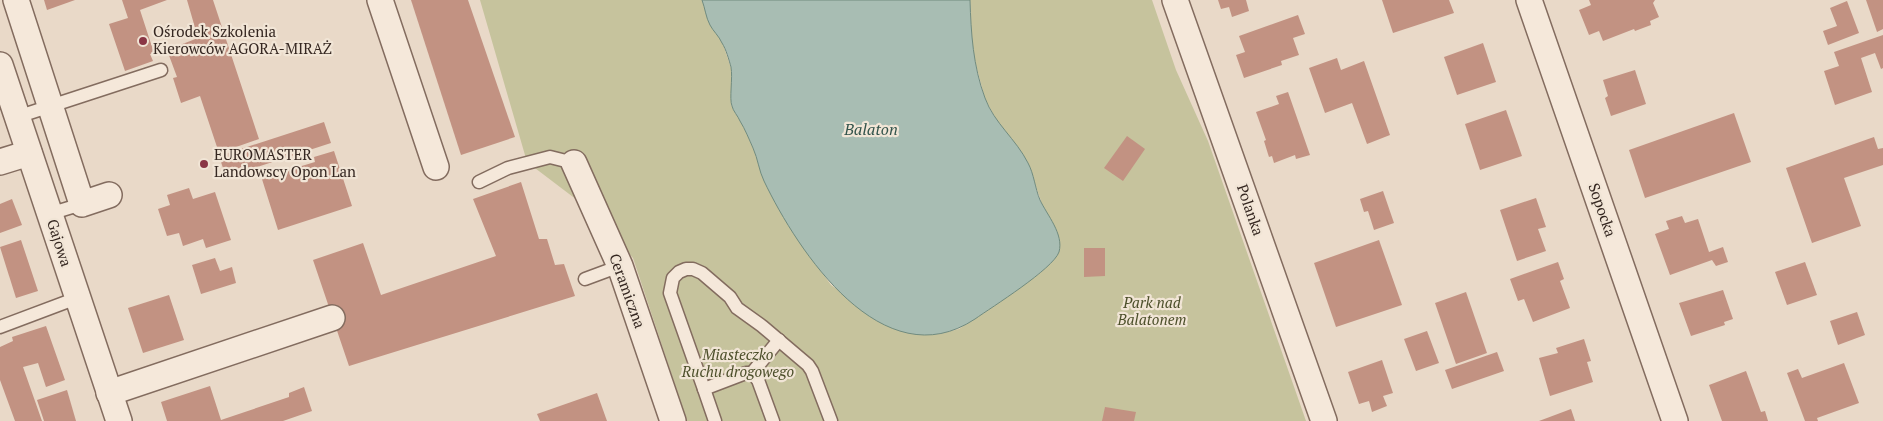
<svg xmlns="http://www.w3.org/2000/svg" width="1883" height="421" viewBox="0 0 1883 421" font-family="'PT Serif',serif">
	<rect width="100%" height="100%" fill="#e9d9c8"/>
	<polygon fill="#c6c39d" points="480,0 702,0 723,44 731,68 732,88 731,105 742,123 756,155 763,178 792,231 831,285 887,325 913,334 938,334 959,329 1039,274 1041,201 1028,163 997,121 985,99 972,50 970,0 1152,0 1176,70 1208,141 1306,421 687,421 633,258 581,203 527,162"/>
	<path fill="#a8bdb3" stroke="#708b7f" d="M702,0H970C971,33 973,66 985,98C994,123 1016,139 1028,163C1034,174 1035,188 1040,200C1047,215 1064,234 1059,252C1053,269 992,307 975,319C883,380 798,252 764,181C759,171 758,159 753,148C749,139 745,129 740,121C738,116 733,111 732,106C729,99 733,78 731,67C729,60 726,49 722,43C719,36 713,31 710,25C706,18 705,8 702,0Z"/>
	<g fill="#c29282">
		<polygon points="44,0 75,0 47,10"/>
		<polygon points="122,0 167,0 140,10 154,53 150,54 153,61 125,71 109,24 128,18"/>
		<polygon points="187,0 213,0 259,139 219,153 200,96 181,103 173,78 177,77 167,50 198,38"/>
		<polygon points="411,0 468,0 515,137 461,155"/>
		<polygon points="1218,0 1246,0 1249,11 1232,17 1229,7 1221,9"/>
		<polygon points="1382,0 1449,0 1454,13 1393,33"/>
		<polygon points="1589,0 1655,0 1653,3 1659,17 1650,21 1651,25 1635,31 1634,29 1603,41 1599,31 1589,35 1579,10 1591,5"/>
		<polygon points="1866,0 1883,0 1883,29 1877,32"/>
		<polygon points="1847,1 1859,33 1828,45 1823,31 1837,26 1830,8"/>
		<polygon points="1298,15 1305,34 1293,38 1299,55 1281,61 1282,65 1244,78 1236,55 1245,52 1239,36"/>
		<polygon points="1883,35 1883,68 1881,69 1875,53 1861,58 1872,92 1835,105 1824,71 1839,66 1834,52"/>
		<polygon points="1483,43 1496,82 1457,95 1444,57"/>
		<polygon points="1337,58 1341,70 1364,61 1390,135 1367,144 1352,103 1325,113 1309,68"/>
		<polygon points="1635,70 1646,104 1611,116 1605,98 1608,96 1603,80"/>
		<polygon points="1288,92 1310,155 1296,159 1295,155 1274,163 1272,156 1269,157 1268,154 1264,141 1266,140 1256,112 1279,104 1276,96"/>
		<polygon points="1506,110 1522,156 1480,170 1465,124"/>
		<polygon points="1734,113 1751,162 1645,198 1629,150"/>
		<polygon points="324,122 331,143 226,177 219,156"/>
		<polygon points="1127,136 1145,149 1123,181 1104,168"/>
		<polygon points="1874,137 1878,149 1883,148 1883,165 1844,178 1861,226 1812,243 1786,168"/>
		<polygon points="334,151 352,206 278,230 261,176 284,168 285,171 315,162 314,157"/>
		<polygon points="521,182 539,239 547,239 555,265 564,264 575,296 349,366 313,260 363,243 381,295 496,256 473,199"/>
		<polygon points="189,188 193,199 215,192 231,240 206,248 203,239 183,246 179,233 167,236 158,209 170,205 167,195"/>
		<polygon points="1383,191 1394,223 1374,230 1368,211 1364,212 1360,199"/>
		<polygon points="1536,198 1546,227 1538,229 1546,251 1517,261 1500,210"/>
		<polygon points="12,199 22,225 0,233 0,204"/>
		<polygon points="1682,216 1685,223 1698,219 1709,252 1723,247 1728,262 1716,266 1712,260 1670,275 1655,234 1669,229 1666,221"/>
		<polygon points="21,240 38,291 16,298 0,247"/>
		<polygon points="1379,240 1402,305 1336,327 1314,263"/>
		<polygon points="1084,248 1105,248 1105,276 1084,277"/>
		<polygon points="215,258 220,271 232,267 236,283 201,294 192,265"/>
		<polygon points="1558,262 1564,279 1560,281 1570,308 1533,322 1524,299 1518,301 1510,279"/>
		<polygon points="1805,262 1817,295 1787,305 1775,272"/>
		<polygon points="1723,290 1733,319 1724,322 1725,325 1691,336 1679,303"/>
		<polygon points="1466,292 1487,353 1456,364 1435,303"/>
		<polygon points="169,295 184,340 143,353 128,308"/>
		<polygon points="1857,312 1865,335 1838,345 1830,321"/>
		<polygon points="46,326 65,380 46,387 38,363 23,367 42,421 15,421 0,380 0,347 13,341 12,337"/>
		<polygon points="1427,331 1439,363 1416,371 1404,339"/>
		<polygon points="1584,339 1591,361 1587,362 1593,382 1550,396 1539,358 1558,353 1556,348"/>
		<polygon points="1497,352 1504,371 1452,389 1445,370"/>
		<polygon points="1382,360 1393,393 1383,396 1387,406 1372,412 1369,401 1359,404 1348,372"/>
		<polygon points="1844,363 1859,403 1817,418 1818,421 1805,421 1787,373 1798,369 1802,378"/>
		<polygon points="1746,371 1761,412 1765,411 1768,421 1722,421 1709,385"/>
		<polygon points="210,386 221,420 289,397 289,393 304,387 312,411 283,421 167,421 161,402"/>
		<polygon points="67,390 76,421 44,421 37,400"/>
		<polygon points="597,393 607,421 540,421 537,414"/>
		<polygon points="1105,407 1136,412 1134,421 1102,421"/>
		<polygon points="1571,409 1575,421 1539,421"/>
	</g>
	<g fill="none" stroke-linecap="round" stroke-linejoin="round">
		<defs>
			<g id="service">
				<polyline points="17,117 161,70"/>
				<polyline points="479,182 508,168 550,157 574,163"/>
				<polyline points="49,214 82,204"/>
				<polyline points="585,279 620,266"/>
				<polyline points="0,327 77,298"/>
				<polyline points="752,373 779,340"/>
				<polyline points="704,389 670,293 673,278 679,272 686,269 693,269 702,273 730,297 737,308 762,326 808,365 812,371 831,421"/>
				<polyline points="715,421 704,389 746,373 752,373 758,380 773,421"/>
			</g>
			<g id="minor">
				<polyline points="16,0 82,204 109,195"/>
				<polyline points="380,0 436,167"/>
				<polyline points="1175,0 1324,421"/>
				<polyline points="1529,0 1675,421"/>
				<polyline points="0,65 119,421"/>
				<polyline points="0,162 29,153"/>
				<polyline points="574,163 620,266 673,421"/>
				<polyline points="109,393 332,318"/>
			</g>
		</defs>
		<use href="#service" stroke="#836c5f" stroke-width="15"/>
		<use href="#minor" stroke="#836c5f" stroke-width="28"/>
		<use href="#service" stroke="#f5e8da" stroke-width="12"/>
		<use href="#minor" stroke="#f5e8da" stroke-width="25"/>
	</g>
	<g fill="#8a3645" stroke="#f1e5d6" stroke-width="2">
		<circle cx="143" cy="41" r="5"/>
		<circle cx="204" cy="164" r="5"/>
	</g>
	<g text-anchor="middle" stroke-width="4.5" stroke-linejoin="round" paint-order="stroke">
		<g font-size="15" fill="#352721" stroke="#f1e5d6" text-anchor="start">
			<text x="153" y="37">Ośrodek Szkolenia<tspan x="153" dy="17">Kierowców AGORA-MIRAŻ</tspan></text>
			<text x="214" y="160">EUROMASTER<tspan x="214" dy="17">Landowscy Opon Lan</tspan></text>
		</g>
		<g font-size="15" fill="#352721" stroke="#f1e5d6">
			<text transform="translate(1250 210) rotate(71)" y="5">Polanka</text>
			<text transform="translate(1602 210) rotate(71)" y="5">Sopocka</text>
			<text transform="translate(59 243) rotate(72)" y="5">Gajowa</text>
			<text transform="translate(627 291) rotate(70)" y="5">Ceramiczna</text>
		</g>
		<g font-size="15" font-style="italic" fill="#4c4f2a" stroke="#f1e5d6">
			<text x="1152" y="308">Park nad<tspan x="1152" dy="17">Balatonem</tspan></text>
			<text x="738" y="360">Miasteczko<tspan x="738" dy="17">Ruchu drogowego</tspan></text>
		</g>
		<g font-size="16" font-style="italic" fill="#32534b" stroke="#f1e5d6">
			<text x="871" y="135">Balaton</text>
		</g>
	</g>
</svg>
